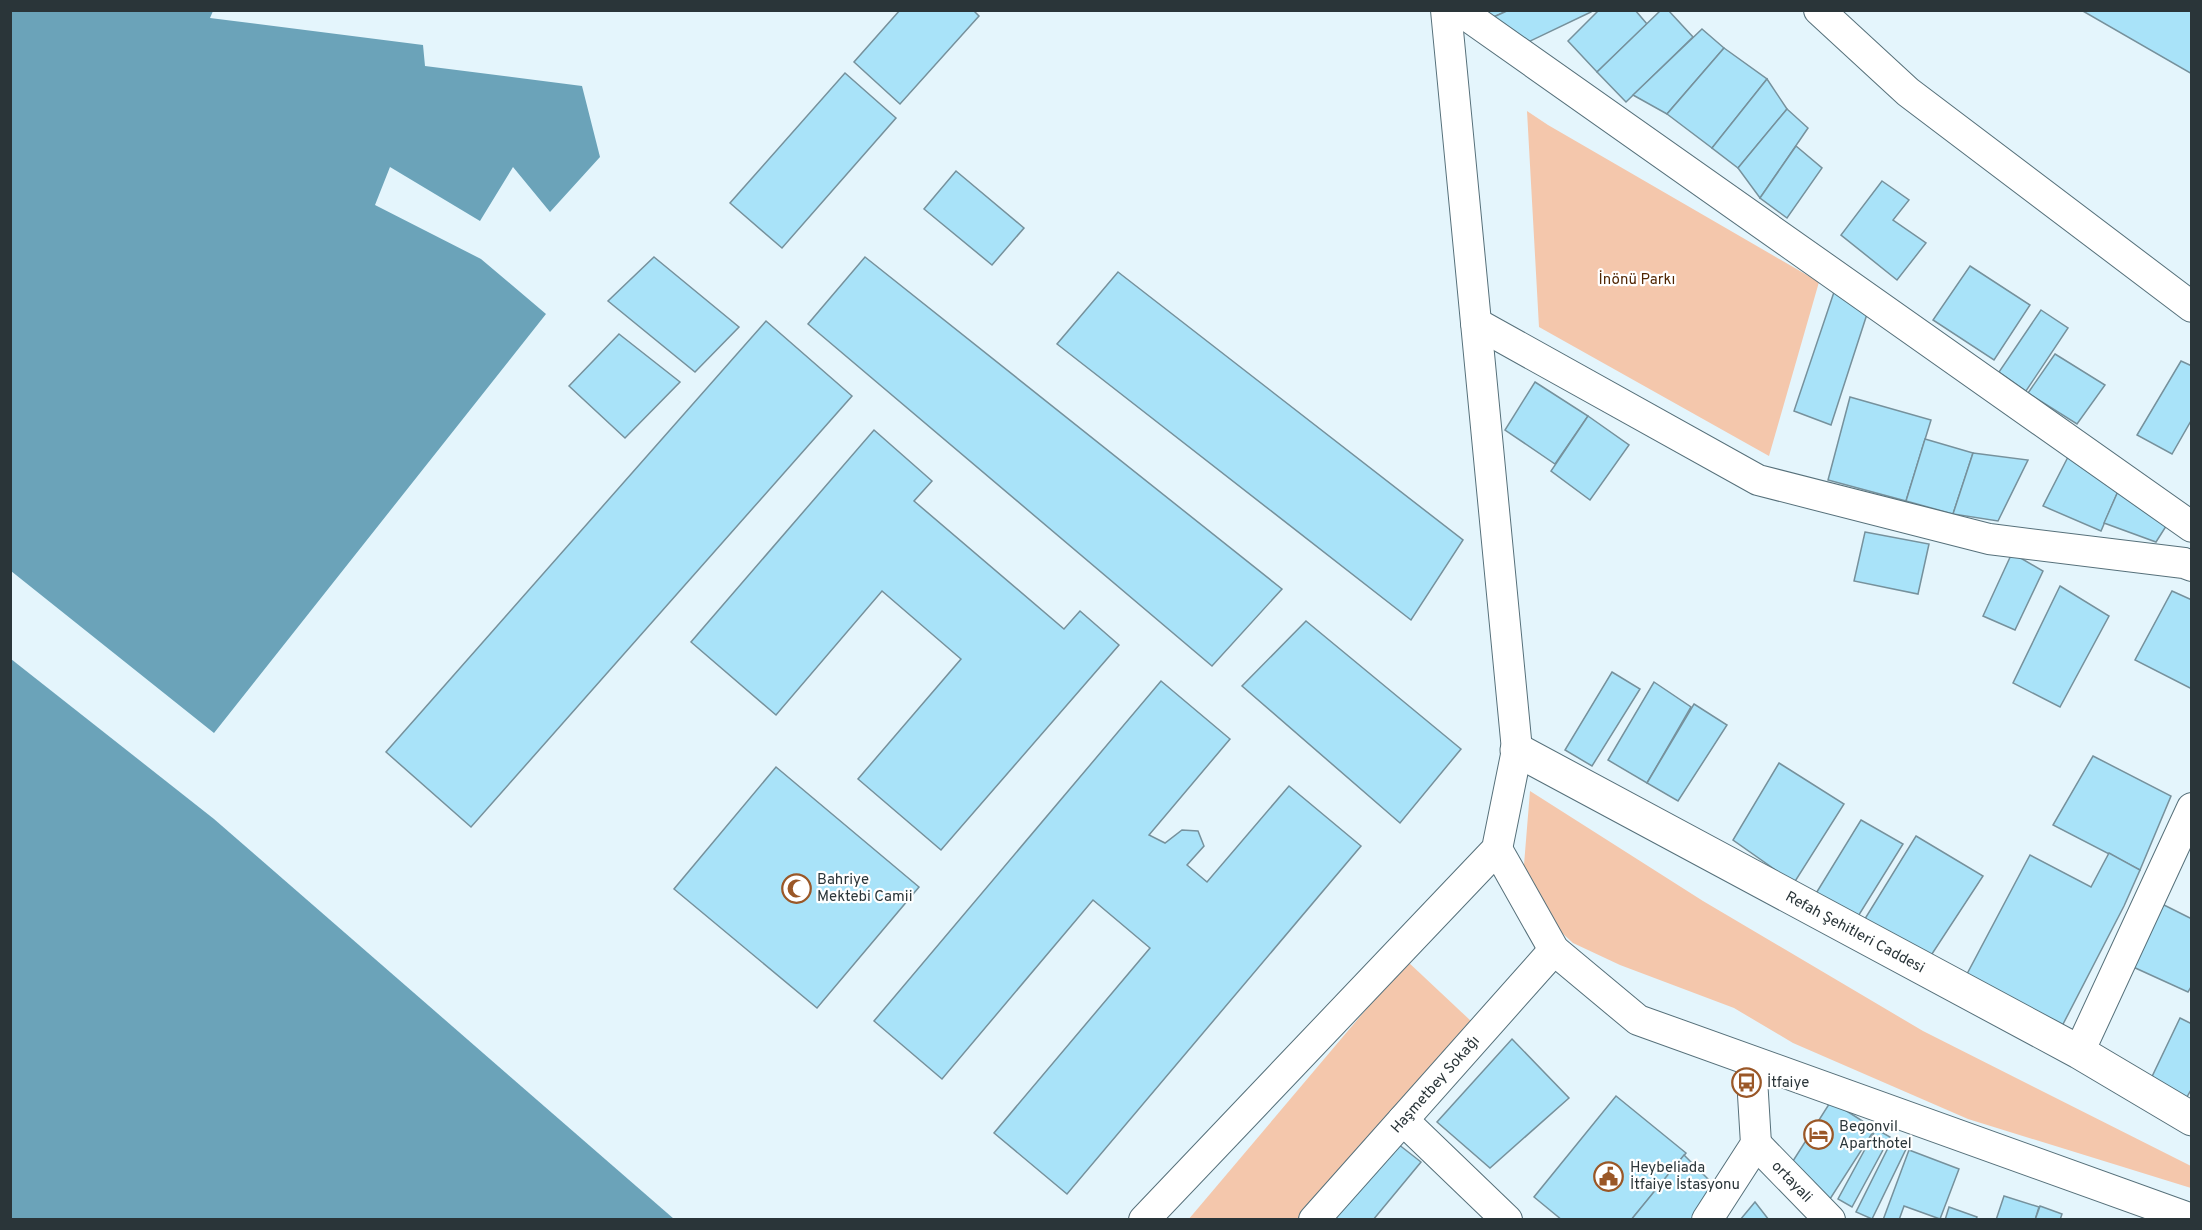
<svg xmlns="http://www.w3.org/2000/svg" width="2202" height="1230" viewBox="0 0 2202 1230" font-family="Overpass,sans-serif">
	<rect width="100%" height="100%" fill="#e4f5fc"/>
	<g fill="#f4c7ac">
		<polygon points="1527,111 1548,125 1819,282 1769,456 1539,327"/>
		<polygon points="1530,791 1703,901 1923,1031 2191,1166 2191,1188 1968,1119 1793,1043 1734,1008 1620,965 1573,943 1538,911 1523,877"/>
		<polygon points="1407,961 1472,1022 1301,1219 1188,1220"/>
	</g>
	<g fill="#6ba3b9">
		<polygon points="10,11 213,11 210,18 423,45 425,66 582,86 600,157 550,212 513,167 480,221 390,167 375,205 481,259 546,314 214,733 11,571"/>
		<polygon points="11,659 214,819 674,1219 11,1219"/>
	</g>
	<g fill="#a9e3f9" stroke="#76919c" stroke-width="1.5">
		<polygon points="900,10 973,10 979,16 900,104 854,62"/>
		<polygon points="1484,10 1509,10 1487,20"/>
		<polygon points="1509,10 1591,10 1591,12 1501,55 1487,20"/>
		<polygon points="1599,10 1635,10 1647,24 1597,72 1568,41"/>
		<polygon points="1661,10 1668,10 1693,37 1626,102 1597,72"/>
		<polygon points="2081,10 2192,10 2192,74"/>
		<polygon points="1702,29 1724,48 1667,114 1633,95"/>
		<polygon points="1724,48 1767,79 1712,148 1667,114"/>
		<polygon points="845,73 896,118 782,248 730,203"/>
		<polygon points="1767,79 1787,109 1738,168 1712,148"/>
		<polygon points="1787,109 1808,128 1760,198 1738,168"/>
		<polygon points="1796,146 1822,168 1787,218 1760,198"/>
		<polygon points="956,171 1024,228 992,265 924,209"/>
		<polygon points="1882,181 1909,200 1893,220 1926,243 1897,280 1841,235"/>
		<polygon points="654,257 739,327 695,372 608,301"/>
		<polygon points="865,257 1282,589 1212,666 808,324"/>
		<polygon points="1970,266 2030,305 1994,360 1933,320"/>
		<polygon points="1118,272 1463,540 1411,620 1057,344"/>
		<polygon points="1834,292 1868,311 1831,425 1794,411"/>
		<polygon points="2041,310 2068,328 2026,391 1999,372"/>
		<polygon points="766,321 852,396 471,827 386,752"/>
		<polygon points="619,334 680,382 625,438 569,386"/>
		<polygon points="2055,354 2105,385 2077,424 2028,393"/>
		<polygon points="2181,361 2192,366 2192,419 2172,454 2137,435"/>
		<polygon points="1535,382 1588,416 1555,464 1505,430"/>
		<polygon points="1850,397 1931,420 1906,501 1828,480"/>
		<polygon points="1588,416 1629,445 1590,500 1551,471"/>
		<polygon points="874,430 932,481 914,501 1064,629 1080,611 1119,645 941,850 858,779 961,659 882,591 776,715 691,642"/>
		<polygon points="1925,439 1973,453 1953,514 1906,501"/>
		<polygon points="1973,453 2028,460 1998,521 1953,514"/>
		<polygon points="2069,455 2119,489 2101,531 2043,506"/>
		<polygon points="2119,489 2170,520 2156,542 2104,523"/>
		<polygon points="1865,532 1929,544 1918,594 1854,581"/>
		<polygon points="2012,553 2043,571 2015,630 1983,616"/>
		<polygon points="2060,586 2109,616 2060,707 2013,683"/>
		<polygon points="2172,591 2192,600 2192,689 2135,660"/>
		<polygon points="1306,621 1461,749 1400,823 1242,686"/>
		<polygon points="1612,672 1640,689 1592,766 1565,750"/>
		<polygon points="1161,681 1230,739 1149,835 1165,843 1182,830 1198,831 1204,846 1187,865 1207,882 1289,786 1361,846 1067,1194 994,1133 1150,948 1093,900 942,1079 874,1021"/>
		<polygon points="1654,682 1691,707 1647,783 1608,760"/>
		<polygon points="1694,704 1727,725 1678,801 1647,783"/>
		<polygon points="2093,756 2171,796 2140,870 2053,825"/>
		<polygon points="1779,763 1844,804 1794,883 1733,840"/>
		<polygon points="776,767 919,887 817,1008 674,889"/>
		<polygon points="1861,820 1903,844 1857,918 1815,895"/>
		<polygon points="1916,836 1983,876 1930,957 1863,922"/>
		<polygon points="2109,853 2140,870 2124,906 2060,1030 1967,974 2030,855 2091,887"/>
		<polygon points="2158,902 2192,919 2192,985 2188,992 2131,966"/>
		<polygon points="2180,1018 2192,1024 2192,1088 2183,1104 2148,1085"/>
		<polygon points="1512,1039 1569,1098 1490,1168 1437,1122"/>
		<polygon points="1616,1096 1686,1153 1631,1220 1562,1220 1534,1197"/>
		<polygon points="1831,1101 1875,1129 1830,1199 1786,1172"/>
		<polygon points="1876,1129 1890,1137 1852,1207 1838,1199"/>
		<polygon points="1892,1140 1907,1147 1872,1219 1856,1212"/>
		<polygon points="1398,1144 1421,1162 1373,1220 1330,1220"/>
		<polygon points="1909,1150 1959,1169 1940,1219 1904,1206 1899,1220 1883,1220"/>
		<polygon points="1684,1155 1719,1190 1691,1220 1631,1220"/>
		<polygon points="2004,1196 2039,1207 2035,1220 1996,1220"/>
		<polygon points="1755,1202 1769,1220 1740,1220"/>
		<polygon points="2040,1206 2062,1214 2060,1220 2035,1220"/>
		<polygon points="1949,1207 1977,1217 1976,1220 1945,1220"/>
	</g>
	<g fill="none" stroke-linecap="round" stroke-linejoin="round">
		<defs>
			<g id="minor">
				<polyline points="1459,10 2192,527"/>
				<polyline points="1819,10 1908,92 2192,307"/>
				<polyline points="1476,323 1758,480 1989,539 2184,563 2192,566"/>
				<polyline points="1497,849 1554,950 1638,1020 2192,1219"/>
				<polyline points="2079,1052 2192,808"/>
				<polyline points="1403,1120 1507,1220"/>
				<path id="s1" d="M1756,1144L1830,1220"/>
				<polyline points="1144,1220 1497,849 1517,750 1446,10"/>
				<path id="s2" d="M1314,1220L1554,950"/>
				<polyline points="1707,1220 1756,1144 1751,1062"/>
			</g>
			<g id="tertiary">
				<path id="s3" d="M1517,750L2079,1052L2192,1119"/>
			</g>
		</defs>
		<use href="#minor" stroke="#56707a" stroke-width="32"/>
		<use href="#tertiary" stroke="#56707a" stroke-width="35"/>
		<use href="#minor" stroke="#fff" stroke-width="30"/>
		<use href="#tertiary" stroke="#fff" stroke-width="33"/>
	</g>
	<defs>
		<symbol id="mosque-ring" viewBox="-11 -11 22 22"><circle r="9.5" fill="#fff" stroke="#9a5727" stroke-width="1.5"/><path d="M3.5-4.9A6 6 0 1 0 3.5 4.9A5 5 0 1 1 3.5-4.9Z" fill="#9a5727"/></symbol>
		<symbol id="bus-ring" viewBox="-11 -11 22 22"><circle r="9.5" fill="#fff" stroke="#9a5727" stroke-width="1.5"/><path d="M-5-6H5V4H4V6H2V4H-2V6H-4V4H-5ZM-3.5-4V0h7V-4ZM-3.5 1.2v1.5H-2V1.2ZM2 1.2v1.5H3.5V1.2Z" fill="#9a5727"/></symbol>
		<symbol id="hotel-ring" viewBox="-11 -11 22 22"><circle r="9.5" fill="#fff" stroke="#9a5727" stroke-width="1.5"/><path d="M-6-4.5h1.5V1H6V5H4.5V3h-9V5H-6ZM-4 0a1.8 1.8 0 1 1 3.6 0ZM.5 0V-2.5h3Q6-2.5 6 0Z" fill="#9a5727"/></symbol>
		<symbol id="civic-ring" viewBox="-11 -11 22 22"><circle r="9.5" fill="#fff" stroke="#9a5727" stroke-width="1.5"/><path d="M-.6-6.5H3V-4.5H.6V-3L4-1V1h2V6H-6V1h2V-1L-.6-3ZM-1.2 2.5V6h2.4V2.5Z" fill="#9a5727"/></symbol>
	</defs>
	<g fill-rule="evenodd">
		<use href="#mosque-ring" x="780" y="872" width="33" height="33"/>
		<use href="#bus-ring" x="1730" y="1066" width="33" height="33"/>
		<use href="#hotel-ring" x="1802" y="1118" width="33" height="33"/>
		<use href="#civic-ring" x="1592" y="1160" width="33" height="33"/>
	</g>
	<g text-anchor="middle" stroke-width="4.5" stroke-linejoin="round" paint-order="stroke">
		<g font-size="15" fill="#512603" stroke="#fff">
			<text x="1637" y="284">İnönü Parkı</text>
		</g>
		<g font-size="15" fill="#2a3539" stroke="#fff" text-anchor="start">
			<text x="817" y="884">Bahriye<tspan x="817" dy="17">Mektebi Camii</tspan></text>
			<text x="1767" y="1087">İtfaiye</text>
			<text x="1839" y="1131">Begonvil<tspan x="1839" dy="17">Aparthotel</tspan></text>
			<text x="1630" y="1172">Heybeliada<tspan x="1630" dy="17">İtfaiye İstasyonu</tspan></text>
		</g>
		<g font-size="15" fill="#2a3539" stroke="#fff">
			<text dy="5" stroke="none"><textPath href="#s3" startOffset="384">Refah Şehitleri Caddesi</textPath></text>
			<text dy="5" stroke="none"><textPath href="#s2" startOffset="182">Haşmetbey Sokağı</textPath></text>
			<text dy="5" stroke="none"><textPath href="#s1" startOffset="52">ortayali</textPath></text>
		</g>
	</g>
	<rect width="2202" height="1230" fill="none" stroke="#2a3539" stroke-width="24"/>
</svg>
